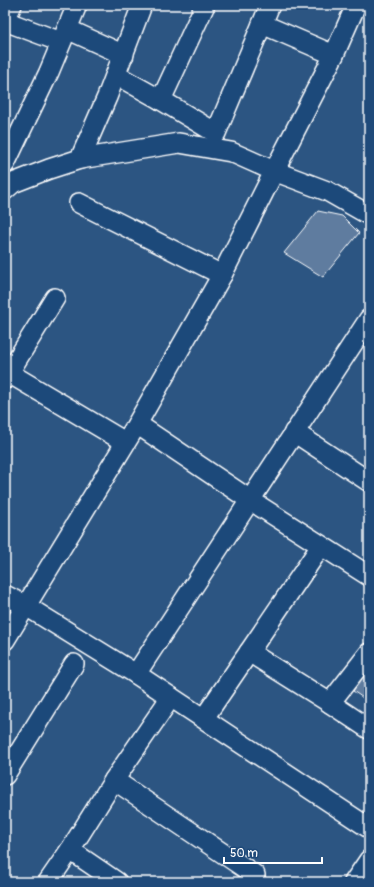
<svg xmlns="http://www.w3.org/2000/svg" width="374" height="887" viewBox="0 0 374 887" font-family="Pangolin,sans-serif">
	<rect width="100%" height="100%" fill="#2c5582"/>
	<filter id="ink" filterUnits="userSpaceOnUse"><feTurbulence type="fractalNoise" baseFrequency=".025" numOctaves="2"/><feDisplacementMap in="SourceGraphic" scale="8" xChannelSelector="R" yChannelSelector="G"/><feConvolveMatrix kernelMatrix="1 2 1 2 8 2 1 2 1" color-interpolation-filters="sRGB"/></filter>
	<g filter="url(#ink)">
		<g fill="#5e7c9f" stroke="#fff">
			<polygon points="318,211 342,216 359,233 323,277 284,253"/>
			<polygon points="365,673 369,676 369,702 353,691"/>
		</g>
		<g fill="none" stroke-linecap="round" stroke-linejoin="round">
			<defs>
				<g id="minor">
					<polyline points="5,20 12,5"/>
					<polyline points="5,21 61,42"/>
					<polyline points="262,24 334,55"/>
					<polyline points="67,29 124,55"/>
					<polyline points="116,75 161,100 205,5"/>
					<polyline points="161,100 216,133 270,5"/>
					<polyline points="80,159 107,97 142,5"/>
					<polyline points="5,164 49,72 77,5"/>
					<polyline points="5,190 13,183 49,169 80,159 179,143 231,152 274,171 327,191 369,215"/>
					<polyline points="79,203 222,275"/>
					<polyline points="9,373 125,442"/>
					<polyline points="5,379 55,298"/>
					<polyline points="137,424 250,500 369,576"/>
					<polyline points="294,432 368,481"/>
					<polyline points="5,595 26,606 136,674 369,828"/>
					<polyline points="5,640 137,424 222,275 283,154 334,55 356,5"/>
					<polyline points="249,652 330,703 369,729"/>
					<polyline points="136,674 369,319"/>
					<polyline points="330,703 369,653"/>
					<polyline points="204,718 249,652 321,546"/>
					<polyline points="5,775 74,664"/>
					<polyline points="114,780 255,875 250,882"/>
					<polyline points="70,850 117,882"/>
					<polyline points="48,882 70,850 114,780 171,697"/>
					<polyline points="354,882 369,860"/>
				</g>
			</defs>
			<use href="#minor" stroke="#fff" stroke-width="22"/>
			<use href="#minor" stroke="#1f4a7a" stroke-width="19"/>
		</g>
	</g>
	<rect width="374" height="887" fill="none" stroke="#1f4a7a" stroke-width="20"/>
	<rect x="10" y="10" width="354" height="867" fill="none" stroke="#fff" stroke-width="1.5" filter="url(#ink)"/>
	<path d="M224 857v6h98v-6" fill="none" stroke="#ffffff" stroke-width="2"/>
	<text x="230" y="857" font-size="12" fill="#ffffff" stroke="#1f4a7a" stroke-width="3" paint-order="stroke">50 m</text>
</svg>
